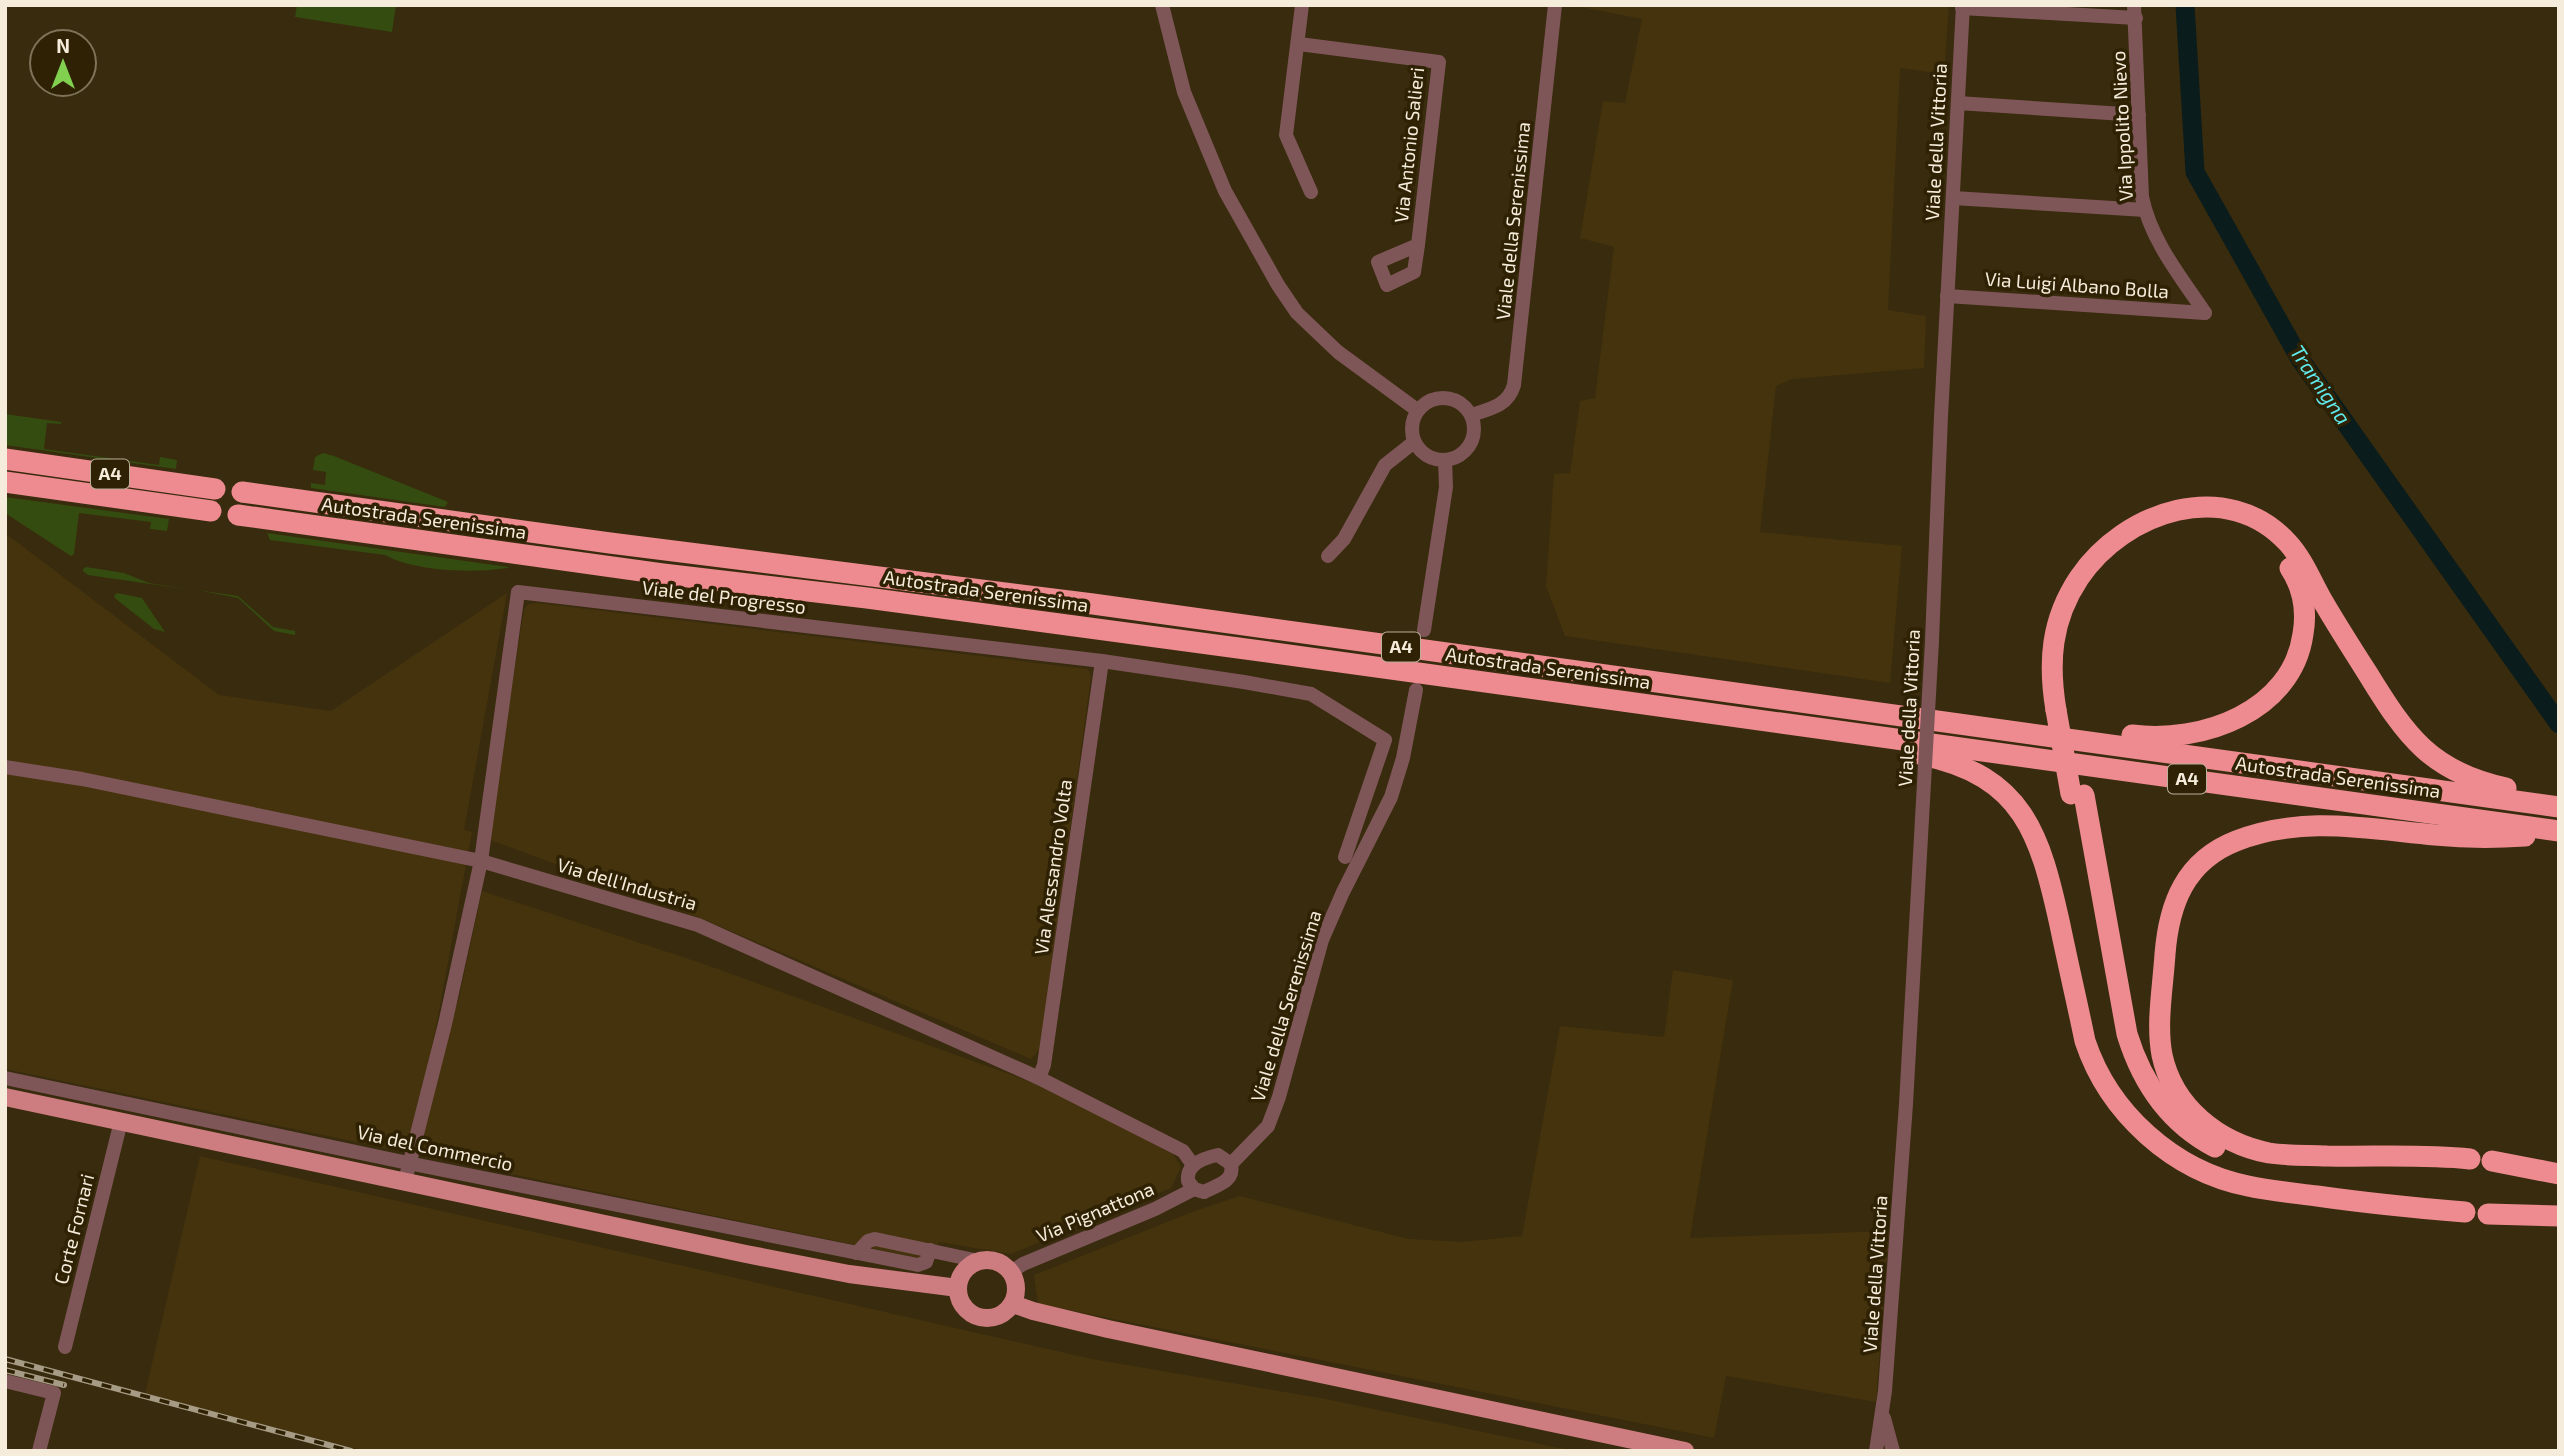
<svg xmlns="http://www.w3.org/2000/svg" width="2564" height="1456" viewBox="0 0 2564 1456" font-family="'Exo 2',sans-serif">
	<rect width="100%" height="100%" fill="#392b0d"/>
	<g fill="#44330d">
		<polygon points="1571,5 1949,5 1944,74 1900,68 1888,310 1926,316 1924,368 1792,379 1776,386 1760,532 1902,546 1890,683 1565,636 1546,586 1554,474 1570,473 1580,401 1595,398 1614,247 1580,238 1603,101 1625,103 1642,19"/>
		<polygon points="5,533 219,695 331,711 507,593 464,830 472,832 437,1022 409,1153 5,1069"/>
		<polygon points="537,603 1088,669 1091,677 1040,1049 1031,1059 698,917 488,839 524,609 529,604"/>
		<polygon points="482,891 704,964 1056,1091 1173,1154 1181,1167 1171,1188 1011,1254 939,1242 934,1261 413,1154 460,993"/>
		<polygon points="1673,970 1733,980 1690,1238 1889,1231 1876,1402 1726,1376 1714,1438 1038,1304 1034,1275 1192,1212 1240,1196 1409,1239 1462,1242 1522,1236 1560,1026 1664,1037"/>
		<polygon points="200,1156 1092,1359 1326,1399 1574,1451 365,1451 145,1394"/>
	</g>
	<g fill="#354c10">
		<polygon points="297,5 396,5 392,32 295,17"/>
		<polygon points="5,414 61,422 61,424 47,423 44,449 159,465 160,457 177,460 176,469 5,445"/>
		<polygon points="323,453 334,456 448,502 445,507 311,488 311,483 325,485 326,472 313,470 315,457"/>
		<polygon points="5,497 169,519 167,531 150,529 151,522 79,513 74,554 71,556 5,513"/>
		<path d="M267,533L508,567V568C473,573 416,572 385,555L270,540Z"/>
		<polygon points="86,567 124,573 149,583 192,590 88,575 83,571 83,569"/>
		<polygon points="197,590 238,596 273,627 295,631 295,635 274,631 238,598"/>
		<polygon points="117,593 142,598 165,632 154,629 116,599 114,596"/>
	</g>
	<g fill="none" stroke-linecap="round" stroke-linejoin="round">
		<polyline stroke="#0a1c1c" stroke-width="19" points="2185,5 2195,172 2300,359 2559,724"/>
		<g stroke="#7e5658" stroke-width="14">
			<polyline points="1162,5 1184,92 1225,191 1278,285 1297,313 1338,352 1417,410"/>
			<polyline points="1302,5 1286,135 1311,192"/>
			<path d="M2134,5L2142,197C2151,241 2181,277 2205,313"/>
			<polyline points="1962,8 2136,18"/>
			<polyline points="1299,44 1439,62 1418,245 1378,262 1387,285 1414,272 1418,245"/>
			<polyline points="1958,103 2139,115"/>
			<polyline points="1953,198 2145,210"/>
			<polyline points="1947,296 2205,313"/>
			<circle cx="1443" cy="429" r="31"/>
			<path d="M1471,415C1490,409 1508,406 1514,385L1555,5"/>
			<polyline points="1328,556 1344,539 1385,465 1414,442"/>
			<polyline points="1424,630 1446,487 1445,460"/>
			<polyline points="1932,641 1941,416 1963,5"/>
			<polyline points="5,767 82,779 481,861 698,925 1039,1078 1183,1151 1193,1165"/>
			<polyline points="5,1078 408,1163 918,1265 926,1262 930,1250"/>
			<polyline points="1039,1078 1044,1065 1102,661"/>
			<path d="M1218,1155L1231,1164C1235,1182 1217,1185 1204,1192L1194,1189L1188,1181C1186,1164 1203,1158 1218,1155Z"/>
			<polyline points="1231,1164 1268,1126 1279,1097 1322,940 1343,892 1391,797 1403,758 1416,690"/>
			<polyline points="405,1181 445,1024 481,861 518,592 1102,661 1244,682 1311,694 1385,740 1345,857"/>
			<polyline points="857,1253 868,1241 875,1239 979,1261"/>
			<polyline points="1011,1272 1023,1264 1155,1209 1194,1189"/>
			<polyline points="65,1347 121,1121"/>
			<polyline points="5,1381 54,1393 39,1451"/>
			<polyline points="1884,1418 1893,1451"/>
			<polyline points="1876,1451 1885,1391 1906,1104 1922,819"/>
		</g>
		<g stroke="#cd7c80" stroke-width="18">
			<polyline points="5,1097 746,1254 849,1274 958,1288"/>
			<circle cx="987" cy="1289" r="29"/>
			<polyline points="1013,1304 1033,1311 1108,1329 1685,1451"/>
		</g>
		<g stroke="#ed8b90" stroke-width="21">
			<polyline points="5,459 215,489"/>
			<polyline points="5,482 211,511"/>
			<polyline points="242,492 610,543 1093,604 2559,807"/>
			<polyline points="238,515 663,574 867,598 1268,652 2559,831"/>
			<path d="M2056,710C2048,662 2051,620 2079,578C2124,511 2227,476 2288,543C2302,558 2311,580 2321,598C2336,624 2352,649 2368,674C2406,736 2431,772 2506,788"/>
			<path d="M2132,735C2201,744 2292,712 2303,634C2307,611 2303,588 2290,568"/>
			<path d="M1922,755C2024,776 2040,835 2060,925C2068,964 2077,1002 2085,1041C2109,1113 2173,1171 2248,1186C2271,1191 2294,1193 2317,1196C2366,1203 2416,1208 2465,1212"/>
			<path d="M2084,795L2127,1034C2142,1083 2169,1123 2215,1147"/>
			<path d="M2470,1159C2423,1154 2374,1157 2327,1156C2308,1155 2288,1156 2269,1153C2218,1143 2173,1107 2162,1055C2156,1023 2163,987 2165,954C2169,904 2185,861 2236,841C2302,815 2368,829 2435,835C2465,838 2495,838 2525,836"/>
			<polyline points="2492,1161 2559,1174"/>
			<polyline points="2488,1214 2559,1216"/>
		</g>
		<defs>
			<g id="rail">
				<polyline points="5,1359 351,1451"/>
				<polyline points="5,1370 64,1385"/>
			</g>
		</defs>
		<use href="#rail" stroke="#a69b85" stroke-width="6"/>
		<use href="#rail" stroke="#2f2103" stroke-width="3.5" stroke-dasharray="10" stroke-linecap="butt"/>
		<polyline stroke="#7e5658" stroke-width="14" points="1922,819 1932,641"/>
		<polyline stroke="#ed8b90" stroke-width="21" points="2056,710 2071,794"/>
	</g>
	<g text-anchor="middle" stroke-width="7" stroke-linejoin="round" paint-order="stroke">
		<g fill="#2f2103" stroke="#baaf9a" stroke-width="2">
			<rect x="91" y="459.5" width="38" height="29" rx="5"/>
			<rect x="1382" y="632.5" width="38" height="29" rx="5"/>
			<rect x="2168" y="764.5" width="38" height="29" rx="5"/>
		</g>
		<g font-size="18" font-weight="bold" fill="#f5ecdb">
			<text x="110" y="480">A4</text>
			<text x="1401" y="653">A4</text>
			<text x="2187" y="785">A4</text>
		</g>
		<g font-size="19" fill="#f5ecdb" stroke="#2f2103">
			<text transform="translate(2122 126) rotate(-93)" y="7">Via Ippolito Nievo</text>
			<text transform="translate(1936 142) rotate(-87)" y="7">Viale della Vittoria</text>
			<text transform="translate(1409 145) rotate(-84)" y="7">Via Antonio Salieri</text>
			<text transform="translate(1513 221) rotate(-84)" y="7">Viale della Serenissima</text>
			<text transform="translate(2077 285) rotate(4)" y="7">Via Luigi Albano Bolla</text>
			<text transform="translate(424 518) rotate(8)" y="7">Autostrada Serenissima</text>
			<text transform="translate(986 591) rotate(8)" y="7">Autostrada Serenissima</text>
			<text transform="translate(724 597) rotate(7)" y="7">Viale del Progresso</text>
			<text transform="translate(1548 668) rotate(8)" y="7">Autostrada Serenissima</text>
			<text transform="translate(1909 708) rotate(-87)" y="7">Viale della Vittoria</text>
			<text transform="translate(2338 777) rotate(8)" y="7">Autostrada Serenissima</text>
			<text transform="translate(1053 867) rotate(-82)" y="7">Via Alessandro Volta</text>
			<text transform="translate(627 884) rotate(16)" y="7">Via dell'Industria</text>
			<text transform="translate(1286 1006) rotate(-73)" y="7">Viale della Serenissima</text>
			<text transform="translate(435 1148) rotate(12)" y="7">Via del Commercio</text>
			<text transform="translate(1095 1212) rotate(-23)" y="7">Via Pignattona</text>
			<text transform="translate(74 1229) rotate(-76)" y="7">Corte Fornari</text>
			<text transform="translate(1875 1274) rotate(-86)" y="7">Viale della Vittoria</text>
		</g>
		<g font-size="21" font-style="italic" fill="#5feaed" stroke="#2f2103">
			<text transform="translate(2320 385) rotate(56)" y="7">Tramigna</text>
		</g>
	</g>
	<rect width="2564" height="1456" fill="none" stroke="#f5ecdb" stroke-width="14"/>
	<g transform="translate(63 63)"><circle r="33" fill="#2f2103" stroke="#7e7259" stroke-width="2"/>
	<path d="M0-5L12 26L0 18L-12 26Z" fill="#81d050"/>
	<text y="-10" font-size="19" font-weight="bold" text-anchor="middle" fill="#f5ecdb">N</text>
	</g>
</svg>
